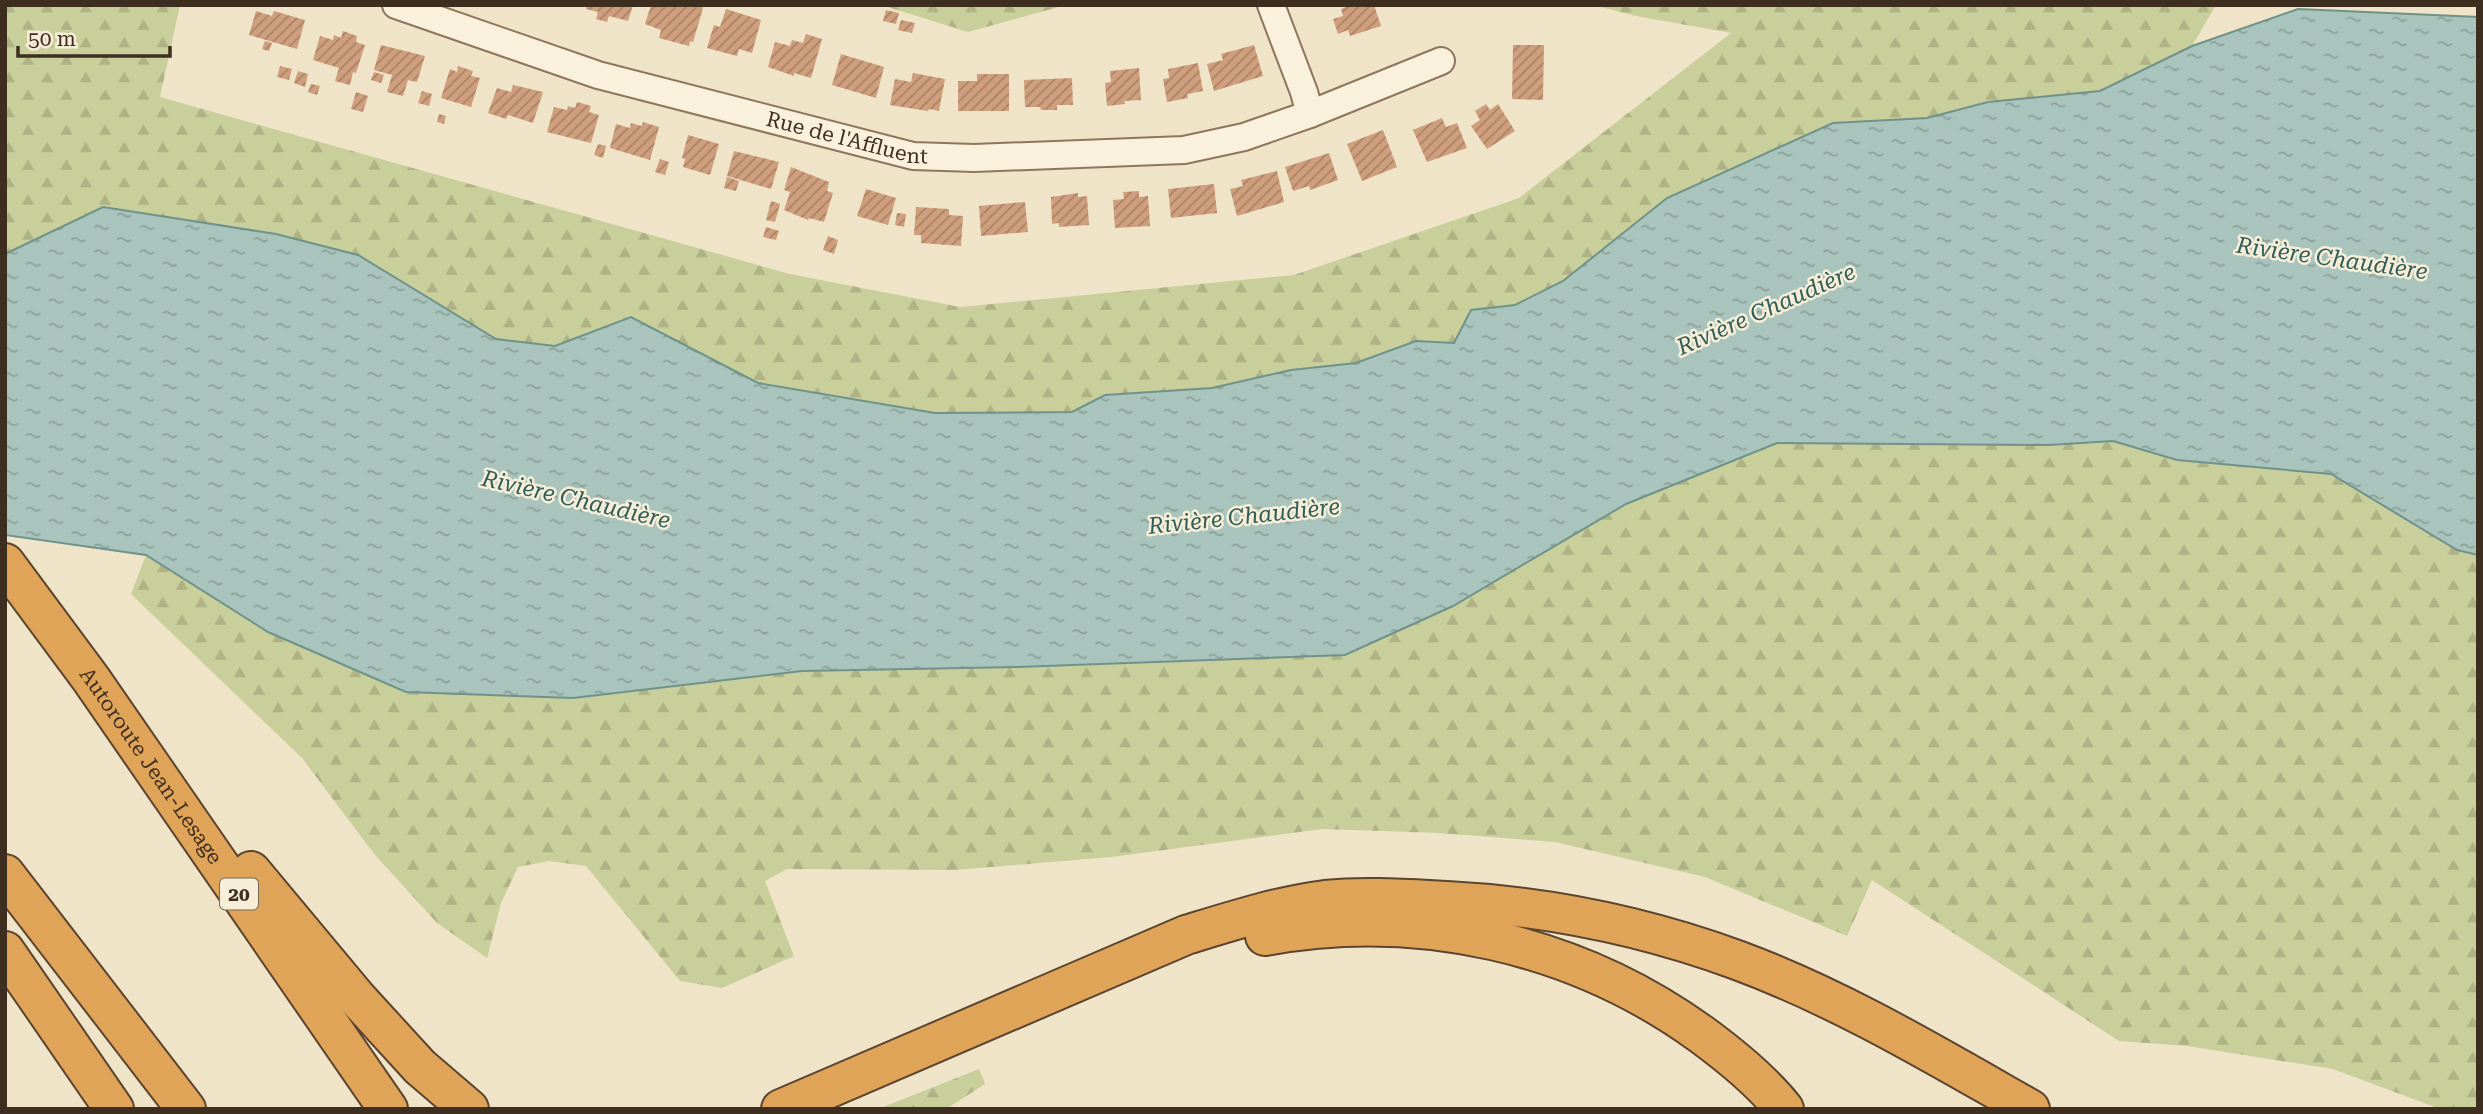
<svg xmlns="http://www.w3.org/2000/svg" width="2483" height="1114" viewBox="0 0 2483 1114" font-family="'Roboto Serif',serif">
	<defs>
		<pattern id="forest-firs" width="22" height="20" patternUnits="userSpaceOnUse" patternTransform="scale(1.75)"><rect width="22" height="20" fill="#c9cf9b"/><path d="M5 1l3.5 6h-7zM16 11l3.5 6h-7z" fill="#aeb285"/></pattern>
		<pattern id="water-ripples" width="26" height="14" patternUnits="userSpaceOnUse" patternTransform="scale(1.75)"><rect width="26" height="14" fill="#a9c4bc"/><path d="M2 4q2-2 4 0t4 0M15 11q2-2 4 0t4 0" fill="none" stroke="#8ba098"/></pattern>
		<pattern id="building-hatch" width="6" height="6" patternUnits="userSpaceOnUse" patternTransform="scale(1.75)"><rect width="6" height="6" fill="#cf9f7d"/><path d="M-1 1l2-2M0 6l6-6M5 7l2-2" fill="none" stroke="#a98266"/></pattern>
	</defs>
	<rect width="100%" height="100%" fill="#f0e4c8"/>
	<g fill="url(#forest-firs)">
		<polygon points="5,5 180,5 160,97 790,274 960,307 1294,275 1519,198 1731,33 1636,16 1593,5 2216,5 2192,46 2100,91 1988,102 1927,118 1833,123 1667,198 1563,281 1515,305 1471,310 1455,343 1416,341 1356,363 1291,370 1212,388 1105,395 1073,412 935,413 758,383 631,317 555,346 496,339 358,255 276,234 103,207 5,254"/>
		<polygon points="881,5 1066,5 968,32"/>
		<polygon points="2113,441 2177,460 2331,474 2457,550 2478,555 2478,1109 2440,1109 2333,1069 2187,1046 2119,1041 1872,880 1847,936 1705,877 1555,842 1439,833 1322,829 1111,857 955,870 787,869 765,881 794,956 722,988 680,981 586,866 549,861 518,867 501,903 487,958 437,923 375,855 302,758 131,594 146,555 268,632 573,698 802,671 1453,606 1626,504 1777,443 2049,445"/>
		<polygon points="979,1069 985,1084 946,1109 878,1109"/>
	</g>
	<polygon fill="url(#water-ripples)" stroke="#6f938a" stroke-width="2" points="2298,9 2478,17 2478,555 2457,550 2331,474 2177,460 2113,441 2049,445 1777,443 1626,504 1453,606 1345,655 1018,667 802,671 573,698 406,692 268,632 146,555 5,535 5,254 103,207 276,234 358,255 496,339 555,346 631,317 758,383 935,413 1072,412 1105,395 1212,388 1291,370 1356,363 1416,341 1454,343 1471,310 1515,305 1563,281 1667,198 1833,123 1927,118 1988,102 2100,91 2192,46"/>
	<g fill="url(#building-hatch)">
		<polygon points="587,5 633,5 628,21 609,16 607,22 596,19 598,12 586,9"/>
		<polygon points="651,5 701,5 703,8 693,42 690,41 689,46 659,38 661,30 645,24"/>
		<polygon points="1351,5 1374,5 1381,26 1350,36 1348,30 1338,34 1333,19 1343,16 1341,9"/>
		<polygon points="726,9 761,20 752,53 739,49 737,56 707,48 714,25 720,27"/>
		<polygon points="886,10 899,13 896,24 883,21"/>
		<polygon points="256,11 272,16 274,11 305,20 297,49 249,35"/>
		<polygon points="901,20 915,23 912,33 898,30"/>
		<polygon points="343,31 357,36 356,42 365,45 356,73 353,72 350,85 335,81 339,68 313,60 320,36 333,40 334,35 341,38"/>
		<polygon points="806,34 822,39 811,78 794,73 794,76 768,67 775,42 790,46 792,40 803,43"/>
		<polygon points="265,41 272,43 269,51 262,49"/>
		<polygon points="381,45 425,56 417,82 408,80 403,96 387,92 392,75 374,70"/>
		<polygon points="1254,45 1263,76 1214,91 1207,64 1223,60 1221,54"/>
		<polygon points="1513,45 1544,45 1543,100 1512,99"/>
		<polygon points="841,54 884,67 876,98 832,85"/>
		<polygon points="1198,63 1203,91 1187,94 1188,98 1167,102 1163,79 1169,78 1168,69"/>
		<polygon points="280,66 292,69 289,80 277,77"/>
		<polygon points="458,66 473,71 471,76 480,78 471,107 441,98 450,69 457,72"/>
		<polygon points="1139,68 1141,100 1124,101 1125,104 1107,106 1105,83 1111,82 1110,71"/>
		<polygon points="298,71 308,74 305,87 294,83"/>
		<polygon points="374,72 384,75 381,83 371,80"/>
		<polygon points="913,73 945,79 939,111 929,109 928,111 890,105 895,79 911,82"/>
		<polygon points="977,74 1009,74 1009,111 958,111 958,81 977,81"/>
		<polygon points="1072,78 1073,105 1057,105 1057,110 1041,110 1040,107 1025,107 1024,80"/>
		<polygon points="311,84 320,86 317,95 308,92"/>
		<polygon points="513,85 543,92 533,123 508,115 506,119 488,113 497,88 511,92"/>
		<polygon points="422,91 432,94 429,106 418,103"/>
		<polygon points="356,92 368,96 363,112 351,109"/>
		<polygon points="577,102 591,106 589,112 599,115 591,143 547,132 554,107 567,110 568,106 575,108"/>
		<polygon points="1486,104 1490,110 1498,104 1515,131 1487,149 1471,126 1480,120 1475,111"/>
		<polygon points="439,114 446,116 444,124 437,122"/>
		<polygon points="1442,118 1446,127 1457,123 1467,148 1427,162 1413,130"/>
		<polygon points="643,122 659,127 650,160 610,148 616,124 630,128 631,123 642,126"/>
		<polygon points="1383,130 1397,167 1362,181 1347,144"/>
		<polygon points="688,135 719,144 710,175 683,167 685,159 682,158"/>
		<polygon points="598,144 606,146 603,158 594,155"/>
		<polygon points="734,151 779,162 771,189 727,176"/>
		<polygon points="1329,153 1338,180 1310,190 1309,186 1293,191 1285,167"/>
		<polygon points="660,159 669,162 665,175 655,172"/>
		<polygon points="791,167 829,182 827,191 833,193 824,222 809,218 808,220 784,210 790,192 784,190"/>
		<polygon points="1277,171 1284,202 1237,216 1230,189 1243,186 1241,180"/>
		<polygon points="727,177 739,181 736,191 724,188"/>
		<polygon points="1214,184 1217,213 1171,218 1168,189"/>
		<polygon points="866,189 896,198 888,225 857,216"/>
		<polygon points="1139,191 1139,197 1148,196 1150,226 1115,228 1113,200 1124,199 1123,192"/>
		<polygon points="1078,193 1078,197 1087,196 1089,225 1059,227 1059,223 1052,224 1051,197"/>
		<polygon points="771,201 780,204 775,222 766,220"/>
		<polygon points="1025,202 1028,232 981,236 979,206"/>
		<polygon points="916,207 949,209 949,215 963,216 961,246 921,243 921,235 914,235"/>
		<polygon points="897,213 906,214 904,227 895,225"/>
		<polygon points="766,227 779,231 776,240 763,237"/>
		<polygon points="828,236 838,240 834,254 823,250"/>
	</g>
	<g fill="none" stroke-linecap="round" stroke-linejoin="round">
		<defs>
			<g id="minor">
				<path id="s1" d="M396,5L598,75L913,156L974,158L1184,150L1244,137L1310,114L1304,92L1271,5"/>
				<polyline points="1310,114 1441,61"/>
			</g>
			<g id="highway">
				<path id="s2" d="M5,563L91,679L388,1109"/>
				<polyline points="251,871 356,997 420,1067 469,1109"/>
				<polyline points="5,874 186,1109"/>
				<path d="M1265,936C1418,908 1575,943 1701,1034C1731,1056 1761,1080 1784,1109"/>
				<polyline points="5,951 114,1109"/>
				<path d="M781,1109L1186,935C1232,921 1278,906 1325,900C1365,896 1407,899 1447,901C1545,906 1644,926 1737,960C1840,998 1935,1055 2030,1109"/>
			</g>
		</defs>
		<use href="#minor" stroke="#8d765c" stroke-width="30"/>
		<use href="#highway" stroke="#5b4430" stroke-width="42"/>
		<use href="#minor" stroke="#faf1dc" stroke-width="26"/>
		<use href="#highway" stroke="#e0a458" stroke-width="38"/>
	</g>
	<g text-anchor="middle" stroke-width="5" stroke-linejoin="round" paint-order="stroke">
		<rect fill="#f7eed8" stroke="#756857" stroke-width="2" x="220" y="878.5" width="38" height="31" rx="5"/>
		<g font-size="19" font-weight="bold" fill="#3d2e20">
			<text x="239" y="901">20</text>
		</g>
		<g font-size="21" fill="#3d2e20" stroke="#f7eed8">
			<text dy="7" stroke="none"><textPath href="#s1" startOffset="471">Rue de l'Affluent</textPath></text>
			<text dy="7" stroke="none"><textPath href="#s2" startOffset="250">Autoroute Jean-Lesage</textPath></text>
		</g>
		<g font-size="23" font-style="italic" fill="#2f5d5a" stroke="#f7eed8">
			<text transform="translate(2332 258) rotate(8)" y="8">Rivière Chaudière</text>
			<text transform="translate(1766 309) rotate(-24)" y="8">Rivière Chaudière</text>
			<text transform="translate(576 499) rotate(13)" y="8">Rivière Chaudière</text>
			<text transform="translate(1244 516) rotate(-6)" y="8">Rivière Chaudière</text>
		</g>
	</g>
	<rect width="2483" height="1114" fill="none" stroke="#3d2e20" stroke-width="14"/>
	<path d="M18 46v10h152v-10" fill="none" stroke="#3d2e20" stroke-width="3.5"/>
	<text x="28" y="46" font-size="21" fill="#3d2e20" stroke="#f7eed8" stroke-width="5" paint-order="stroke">50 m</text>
</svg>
